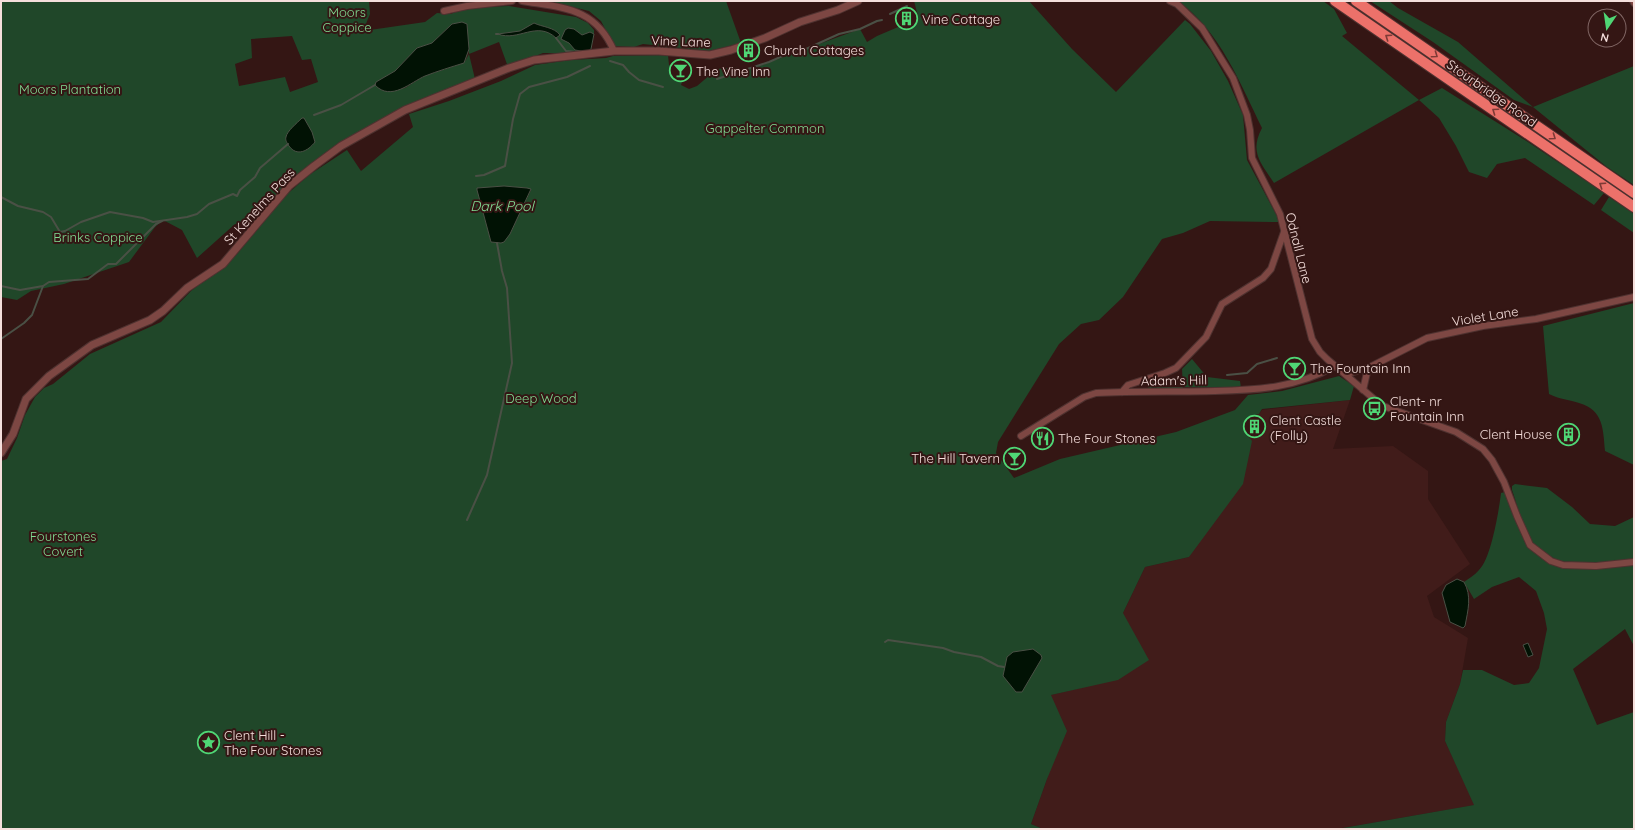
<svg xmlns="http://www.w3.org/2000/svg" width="1635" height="830" viewBox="0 0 1635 830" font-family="Quicksand,sans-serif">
	<rect width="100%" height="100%" fill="#341614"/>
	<polygon fill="#411c1a" points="1350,400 1333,449 1393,446 1428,471 1428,499 1470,564 1427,596 1434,617 1468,638 1460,684 1446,722 1445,741 1475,805 1337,829 1043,829 1031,824 1047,779 1051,695 1080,688 1123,613 1145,567 1189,557 1251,416 1259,414 1262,410"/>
	<g fill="#204729" fill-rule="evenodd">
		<path d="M1,1H369L370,14L363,31L425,22L437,13L451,14L463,8L509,6L576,17L588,23L594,30V34L590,53H543L508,67L499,42L469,54L475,79L349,138L311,164L263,209L257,206L253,213L257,215L251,225L235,224L197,258L182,230L163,220L155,227L129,262L64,284L31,291L17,300L1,297ZM452,24H467L469,54L464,63L424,76L405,88L389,91L377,82L395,71L417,48L432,43ZM292,36L302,60L311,59L318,82L290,92L285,77L239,86L235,64L252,58L251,39Z"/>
		<polygon points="548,1 726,1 741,43 709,51 643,44 634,47 614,46 601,21 589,11"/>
		<path d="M914,1H1029L1072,49L1116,92L1185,20L1190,24L1211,51L1228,81L1243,115L1247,160L1278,218V222L1210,221L1183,233L1162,239L1123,297L1099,320L1081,324L1059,344L998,442L996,453L1014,478L1060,459L1176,432L1235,410L1248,395L1282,391L1339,376L1354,386L1350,400L1262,409L1259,414L1251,416L1245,432L1252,441L1243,484L1189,557L1145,567L1123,613L1149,660L1118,680L1051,695L1067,731L1047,779L1031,824L1043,829H1V461L7,459L17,438L25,415L35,397L44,388L53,384L90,354L161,322L191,291L237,254L285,196L309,175L347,150L361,171L413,127L409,114L449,101L501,81L535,65L571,60L606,58L613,56L668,55L669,65H676V76H684L681,85L689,89L697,86L717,69L737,67L740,73L860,29L867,42L877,36L917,19L918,16ZM496,186L527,188L531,190L510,234L491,242L481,203Z"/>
		<path d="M1178,1H1323L1334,9L1347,33L1342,36L1419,100L1442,88L1528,142L1604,193L1594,205L1525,158L1497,164L1487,178L1469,172L1456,146L1439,118L1419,100L1274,183C1261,163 1249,152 1262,128C1240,83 1220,31 1178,1Z"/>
		<polygon points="1370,1 1389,1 1398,8 1458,42 1533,107 1634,66 1634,185 1607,167 1533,107 1514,100 1433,42"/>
		<polygon points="1609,197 1634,214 1634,233 1601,210"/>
		<path d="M1634,303V465L1605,451C1603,430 1604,410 1579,403C1567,399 1562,400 1549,394L1543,326Z"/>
		<polygon points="1192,359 1207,377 1240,381 1241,388 1183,387 1182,390 1149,389 1147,386 1149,381 1154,379 1156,387 1183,387 1182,369"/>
		<path d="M1515,484L1547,488L1572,507L1590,524L1615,526L1634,517V560C1612,562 1588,565 1566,563C1558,562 1537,549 1532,542C1522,528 1518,507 1512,490V486Z"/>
		<path d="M1505,492L1539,556L1568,569H1597L1634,564V646L1625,629L1573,669L1597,725L1634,712V829H1337L1474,805L1445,741L1446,722L1460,684L1463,670H1482L1514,685L1529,683L1539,668L1547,629L1544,613L1536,591L1519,577L1492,587L1474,599L1464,582C1469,578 1475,575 1479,570C1491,559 1499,510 1501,493Z"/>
	</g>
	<g fill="#011204" stroke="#4a5045">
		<path d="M462,22L467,24L469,49L464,63C451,67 438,71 425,76C411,82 391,102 375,85L376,82L395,71L417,48L432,43L452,24Z"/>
		<path d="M534,23C542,27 554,27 560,35L556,38C537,20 518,42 498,34L520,31Z"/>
		<polygon points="568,28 574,29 582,35 590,32 594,34 591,49 587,52 575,50 569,43 561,39 565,30"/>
		<path d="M302,118H304L312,132L315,142C308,151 297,157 289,146C287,143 285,140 286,137C287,131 297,123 302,118Z"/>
		<polygon points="504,186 527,188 531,189 510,234 504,242 501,243 491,242 477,190 477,188"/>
		<path d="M1457,579L1464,582C1472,596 1468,610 1465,626L1463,628L1450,622L1442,593L1446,585Z"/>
		<polygon points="1528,643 1533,655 1528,657 1523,645"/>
		<polygon points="1033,649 1041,655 1042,658 1022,692 1016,692 1003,676 1007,657 1013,652"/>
	</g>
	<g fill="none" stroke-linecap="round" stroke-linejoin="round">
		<g stroke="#4a5045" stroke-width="2">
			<polyline points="890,14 907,6"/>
			<polyline points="496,34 498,34"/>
			<polyline points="556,38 566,51 577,52"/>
			<polyline points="610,61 623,65 629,72 639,80 663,87"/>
			<polyline points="717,79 769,62 801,48 806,49 839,34 860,29 877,21 882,20"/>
			<polyline points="314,115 341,105 375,85"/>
			<polyline points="476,176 484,175 505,166 513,119 520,94 529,87 567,77 590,66"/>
			<polyline points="1,197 18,206 43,212 51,217 60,232 65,231 81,222 110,212 143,218 153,222 187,217 197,214 209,204 233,194 237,196 240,190 255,177 260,168 288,144"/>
			<polyline points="1,286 20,290 43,286 49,282 88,279 108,264 116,264 156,224 162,221"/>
			<polyline points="1,339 24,323 32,315 43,286"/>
			<polyline points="1227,375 1247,373 1257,364 1277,358"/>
			<polyline points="467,520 487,475 512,363 507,288 502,271 497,243"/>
			<polyline points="885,642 888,640 943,648 954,652 981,657 998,666 1004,667"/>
		</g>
		<defs>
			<g id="minor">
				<path d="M522,1C563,8 595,7 614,51"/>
				<polyline points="1170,1 1177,4 1202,28 1233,78 1247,115 1250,130 1252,158 1280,214 1312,339 1320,352 1327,359 1374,399 1383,406 1456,432 1483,449 1492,460 1504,482 1517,516 1530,545 1551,561 1563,565 1596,566 1634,562"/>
				<polyline points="1633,1 1634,3"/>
				<polyline points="444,11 467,6 512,1"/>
				<polyline points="1346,374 1368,368 1427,338 1483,326 1536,319 1634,297"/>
				<polyline points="1363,390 1368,368"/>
				<polyline points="1122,392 1128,385 1165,373 1176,368 1206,337 1222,304 1263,278 1271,269 1284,232"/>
				<path d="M1021,436L1084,397L1096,393C1135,391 1175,392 1215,391C1258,390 1296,388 1335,366"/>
			</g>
			<polyline id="tertiary" points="1,453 13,434 26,399 49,376 92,345 150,320 163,311 187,288 223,264 289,186 314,166 341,146 405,110 509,68 534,60 614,51 659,51 710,55 731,50 765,38 800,22 838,10 858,1"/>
			<g id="trunk">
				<polyline points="1335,1 1634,207"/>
				<polyline points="1356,1 1634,193"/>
			</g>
		</defs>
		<use href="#minor" stroke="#4f3230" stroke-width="8"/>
		<use href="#tertiary" stroke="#4f3230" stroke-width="9"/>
		<use href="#trunk" stroke="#4f3230" stroke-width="12"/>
		<use href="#minor" stroke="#7d4743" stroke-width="6"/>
		<use href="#tertiary" stroke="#7d4743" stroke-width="7"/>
		<use href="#trunk" stroke="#ec716a" stroke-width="10"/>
	</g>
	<defs><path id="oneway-chevron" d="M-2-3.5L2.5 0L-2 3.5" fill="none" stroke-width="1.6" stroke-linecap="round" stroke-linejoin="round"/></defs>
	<g stroke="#7e3a36">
		<use href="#oneway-chevron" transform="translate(1388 37) rotate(-146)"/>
		<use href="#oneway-chevron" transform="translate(1435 55) rotate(35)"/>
		<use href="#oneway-chevron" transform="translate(1495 111) rotate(-145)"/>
		<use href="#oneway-chevron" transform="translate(1553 137) rotate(35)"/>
		<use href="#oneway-chevron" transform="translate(1602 185) rotate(-146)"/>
	</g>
	<defs>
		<symbol id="building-ring" viewBox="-11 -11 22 22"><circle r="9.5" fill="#341614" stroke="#4fd675" stroke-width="1.5"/><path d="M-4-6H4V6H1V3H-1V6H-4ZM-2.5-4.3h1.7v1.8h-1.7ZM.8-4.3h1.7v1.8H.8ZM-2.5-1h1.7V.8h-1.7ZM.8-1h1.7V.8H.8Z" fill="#4fd675"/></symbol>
		<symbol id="bar-ring" viewBox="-11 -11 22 22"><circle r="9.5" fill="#341614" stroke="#4fd675" stroke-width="1.5"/><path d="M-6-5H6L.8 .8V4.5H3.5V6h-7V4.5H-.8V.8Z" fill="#4fd675"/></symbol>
		<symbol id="bus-ring" viewBox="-11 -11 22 22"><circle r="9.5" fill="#341614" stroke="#4fd675" stroke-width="1.5"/><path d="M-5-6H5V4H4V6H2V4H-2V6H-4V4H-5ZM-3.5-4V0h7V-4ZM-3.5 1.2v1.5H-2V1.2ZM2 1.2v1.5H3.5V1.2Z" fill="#4fd675"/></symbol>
		<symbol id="restaurant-ring" viewBox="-11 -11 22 22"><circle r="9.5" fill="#341614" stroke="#4fd675" stroke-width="1.5"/><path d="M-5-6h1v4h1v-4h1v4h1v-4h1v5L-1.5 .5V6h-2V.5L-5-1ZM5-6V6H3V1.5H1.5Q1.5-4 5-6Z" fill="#4fd675"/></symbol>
		<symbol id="sight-ring" viewBox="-11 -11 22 22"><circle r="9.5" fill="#341614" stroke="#4fd675" stroke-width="1.5"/><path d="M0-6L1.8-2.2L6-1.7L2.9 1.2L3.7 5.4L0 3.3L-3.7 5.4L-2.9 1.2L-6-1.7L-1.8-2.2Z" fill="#4fd675"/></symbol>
	</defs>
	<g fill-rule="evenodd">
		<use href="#building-ring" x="894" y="6" width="25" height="25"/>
		<use href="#building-ring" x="736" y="38" width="25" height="25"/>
		<use href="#bar-ring" x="668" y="58" width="25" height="25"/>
		<use href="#bar-ring" x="1282" y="356" width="25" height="25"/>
		<use href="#bus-ring" x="1362" y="396" width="25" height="25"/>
		<use href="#building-ring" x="1242" y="414" width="25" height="25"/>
		<use href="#building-ring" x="1556" y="422" width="25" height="25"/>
		<use href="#restaurant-ring" x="1030" y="426" width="25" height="25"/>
		<use href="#bar-ring" x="1002" y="446" width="25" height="25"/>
		<use href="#sight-ring" x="196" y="730" width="25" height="25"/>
	</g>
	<g text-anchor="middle" stroke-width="4" stroke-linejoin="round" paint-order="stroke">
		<g font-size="13" fill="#80dc93" stroke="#341614">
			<text x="347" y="17">Moors<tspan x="347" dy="15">Coppice</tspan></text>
			<text x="70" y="94">Moors Plantation</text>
			<text x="765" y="133">Gappelter Common</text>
			<text x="98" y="242">Brinks Coppice</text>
			<text x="541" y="403">Deep Wood</text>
			<text x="63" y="541">Fourstones<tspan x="63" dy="15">Covert</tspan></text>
		</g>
		<g font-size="13" fill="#f5dfdc" stroke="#341614" text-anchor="start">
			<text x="922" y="24">Vine Cottage</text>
			<text x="764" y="55">Church Cottages</text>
			<text x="696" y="76">The Vine Inn</text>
			<text x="1310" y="373">The Fountain Inn</text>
			<text x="1390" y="406">Clent- nr<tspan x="1390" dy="15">Fountain Inn</tspan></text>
			<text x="1270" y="425">Clent Castle<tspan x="1270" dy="15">(Folly)</tspan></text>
			<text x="1552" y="439" text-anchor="end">Clent House</text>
			<text x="1058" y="443">The Four Stones</text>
			<text x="1000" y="463" text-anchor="end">The Hill Tavern</text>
			<text x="224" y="740">Clent Hill -<tspan x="224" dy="15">The Four Stones</tspan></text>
		</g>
		<g font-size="13" fill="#f5dfdc" stroke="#341614">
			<text transform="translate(681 41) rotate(2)" y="5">Vine Lane</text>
			<text transform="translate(1492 93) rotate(35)" y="5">Stourbridge Road</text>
			<text transform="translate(259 206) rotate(-48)" y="5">St Kenelms Pass</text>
			<text transform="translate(1299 248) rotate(76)" y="5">Odnall Lane</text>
			<text transform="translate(1485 316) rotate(-9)" y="5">Violet Lane</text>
			<text transform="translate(1174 380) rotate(-1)" y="5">Adam's Hill</text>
		</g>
		<g font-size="14" font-style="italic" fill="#83df96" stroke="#341614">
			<text x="502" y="211">Dark Pool</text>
		</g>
	</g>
	<rect width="1635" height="830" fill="none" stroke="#f5dfdc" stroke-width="4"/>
	<g transform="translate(1607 28) rotate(193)"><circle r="19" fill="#341614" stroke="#816664"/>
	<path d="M0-3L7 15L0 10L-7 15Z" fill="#4fd675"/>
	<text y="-6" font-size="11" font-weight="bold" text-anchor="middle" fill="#f5dfdc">N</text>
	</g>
</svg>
